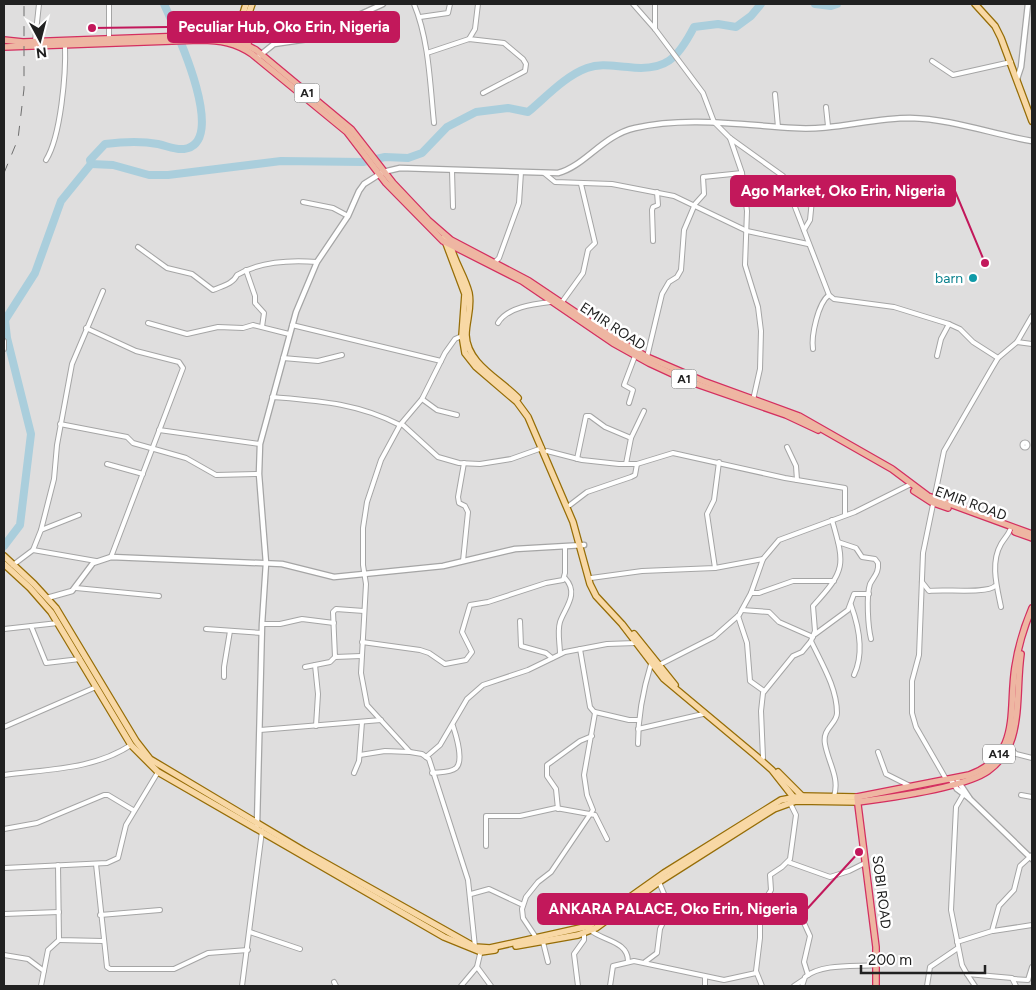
<svg xmlns="http://www.w3.org/2000/svg" width="1036" height="990" viewBox="0 0 1036 990" font-family="Figtree,sans-serif">
	<rect width="100%" height="100%" fill="#f1eee8"/>
	<rect fill="#dfdede" x="4" y="4" width="1028" height="982"/>
	<g fill="none" stroke-linecap="round" stroke-linejoin="round">
		<g stroke="#aacedc" stroke-width="8">
			<polyline points="815,4 831,6 837,4"/>
			<path d="M91,164L113,165L149,175H168L281,161L363,162L385,157L408,158L422,153L447,127L476,112L508,108L528,112C546,97 565,76 587,68C601,63 613,66 628,67C666,72 678,58 694,27L718,24L736,27L751,16L761,4"/>
			<path d="M4,546L20,525L31,434L7,338L5,320L35,273L61,201L91,164L90,160L105,144C121,142 142,141 158,144C168,146 174,150 184,149C230,143 174,26 164,4"/>
		</g>
		<defs>
			<g id="minor">
				<polyline points="109,4 109,38"/>
				<path d="M414,4C429,40 430,84 434,123"/>
				<polyline points="633,4 655,29 703,93 714,122 730,138 742,173 747,211 745,265 758,307 761,331 760,369 753,400"/>
				<polyline points="655,4 655,29"/>
				<polyline points="420,17 448,13 450,4"/>
				<polyline points="469,39 475,29 478,4"/>
				<polyline points="35,41 39,4"/>
				<polyline points="427,53 469,39 504,43 523,59 526,64 525,71 483,93"/>
				<polyline points="932,61 953,75 1011,62"/>
				<polyline points="775,94 778,127"/>
				<polyline points="826,107 828,126"/>
				<polyline points="730,138 783,176 829,295 834,299 894,307 949,324 960,329 973,342 998,358"/>
				<path d="M46,160C61,136 66,73 65,45"/>
				<polyline points="452,170 453,207"/>
				<polyline points="544,173 555,182 612,184 674,196 747,231 808,244"/>
				<polyline points="303,202 333,208 348,216"/>
				<polyline points="804,230 810,220 812,200 834,196 837,182"/>
				<polyline points="653,241 652,210 653,207 658,205 657,192"/>
				<path d="M138,247L167,268L192,274L213,290C222,286 233,284 237,275C259,262 291,260 317,262"/>
				<polyline points="495,262 499,258 519,203 521,172"/>
				<polyline points="246,270 255,296 255,303 264,313 262,327"/>
				<polyline points="562,302 583,273 588,250 595,243 581,184"/>
				<polyline points="148,323 187,334 218,327 243,328 253,325 289,334"/>
				<path d="M498,323C507,307 534,304 551,302"/>
				<polyline points="292,325 441,361"/>
				<polyline points="86,328 136,351 179,362 183,368 111,557"/>
				<polyline points="464,335 455,339 445,353 422,399 400,425 381,460 367,502 363,528 363,565 366,584 361,673 367,705 410,752 422,754 429,759 468,880 475,947"/>
				<polyline points="4,341 4,349"/>
				<polyline points="1017,342 1032,344"/>
				<path d="M813,349C811,336 818,303 829,295"/>
				<polyline points="937,356 941,339 949,324"/>
				<polyline points="647,357 662,294 669,282 677,277 681,270 684,230 695,204 704,194 703,177 742,173"/>
				<polyline points="283,358 318,361 342,355"/>
				<path d="M272,397C320,401 357,403 400,425"/>
				<polyline points="422,399 437,410 457,415"/>
				<polyline points="629,403 633,390 624,385 635,356"/>
				<polyline points="60,424 127,437 133,443 186,458 216,475 259,474"/>
				<polyline points="403,425 438,457 459,463 480,464 511,459 542,448"/>
				<polyline points="159,430 260,444"/>
				<circle cx="1025" cy="445" r="2.5"/>
				<polyline points="787,447 796,466 797,480"/>
				<polyline points="547,451 582,460 619,464 637,464 673,453 785,478 845,488 845,515"/>
				<polyline points="577,459 586,416 590,416 605,427 631,438"/>
				<polyline points="107,464 143,474"/>
				<polyline points="626,464 631,438 644,411"/>
				<polyline points="570,505 587,492 631,477 635,475 637,464"/>
				<polyline points="41,530 54,479 57,445 72,364 103,291"/>
				<path d="M838,542L856,548L862,557L875,559L878,563C879,573 874,576 870,584C866,596 868,627 871,639"/>
				<polyline points="33,550 41,530 79,515"/>
				<polyline points="463,561 468,512 465,506 459,503 458,497 464,463"/>
				<polyline points="13,565 33,550 96,561"/>
				<polyline points="715,568 707,514 714,500 719,462"/>
				<polyline points="591,578 642,571 715,568 763,559"/>
				<path d="M922,582L929,591C945,589 987,594 995,586"/>
				<polyline points="76,588 159,596"/>
				<polyline points="751,593 759,593 793,581 834,581"/>
				<path d="M851,605C859,627 864,654 854,675"/>
				<path d="M1001,607C997,587 990,563 1001,544C1004,539 1008,535 1010,530"/>
				<polyline points="742,610 769,612 779,622 813,637"/>
				<polyline points="738,616 747,643 750,681 764,691"/>
				<polyline points="520,621 521,646 546,653 552,658"/>
				<polyline points="262,624 280,624 302,619 334,623"/>
				<polyline points="31,626 46,663 80,659"/>
				<polyline points="4,629 58,623"/>
				<polyline points="206,629 262,633"/>
				<polyline points="814,635 848,610 854,594 869,594"/>
				<path d="M811,641C822,664 837,688 837,713C837,724 822,728 825,744C828,762 840,778 834,796"/>
				<polyline points="362,642 420,650 429,653 445,664 466,660 472,652 462,632 470,605 488,602 546,583 563,580 565,573 565,546"/>
				<path d="M560,654C560,644 557,632 560,622C564,609 580,594 565,578"/>
				<polyline points="361,656 335,657 333,612 336,609 364,611"/>
				<polyline points="315,665 318,694 316,726"/>
				<polyline points="659,665 714,637 739,615 751,593 763,559 779,540 855,512 911,484"/>
				<polyline points="305,667 330,662 335,657"/>
				<polyline points="224,677 224,667 230,631"/>
				<polyline points="595,712 629,720 639,720"/>
				<polyline points="4,727 96,687"/>
				<polyline points="638,729 703,714"/>
				<polyline points="260,730 381,720"/>
				<path d="M638,744C638,716 643,690 651,664"/>
				<polyline points="1008,746 1016,754 1032,758"/>
				<polyline points="878,752 886,774 910,786"/>
				<polyline points="360,755 385,751 410,752"/>
				<polyline points="426,757 440,745 467,699 483,685 528,670 565,652 607,644 636,643"/>
				<path d="M763,758L761,711L763,693L793,656L802,652L811,641L815,631L813,606C846,570 845,565 832,520"/>
				<polyline points="354,773 359,761 362,722"/>
				<path d="M432,773C439,772 450,773 456,768C464,761 456,735 453,726"/>
				<path d="M4,775C47,769 93,770 131,745"/>
				<polyline points="946,779 916,727 912,713 912,681 919,655 923,553 944,451 992,368 998,358 1017,342 1032,316"/>
				<polyline points="963,795 956,807 951,910 962,965 967,974 1012,978 1016,986"/>
				<polyline points="1021,795 1032,797"/>
				<polyline points="558,809 556,789 547,776 547,765 580,741 592,736"/>
				<polyline points="4,829 37,823 104,795 108,795 133,810"/>
				<polyline points="486,846 486,816 520,816 556,808 595,815 607,839"/>
				<polyline points="788,862 830,877 849,871 865,863"/>
				<polyline points="96,864 107,967 110,969 174,969 208,953 248,950"/>
				<polyline points="58,865 59,940 103,941"/>
				<polyline points="4,868 107,863 118,858 126,825 158,772"/>
				<polyline points="471,894 489,889 523,905"/>
				<polyline points="799,912 810,936 804,962 808,975"/>
				<polyline points="4,914 59,912"/>
				<polyline points="100,915 160,910"/>
				<path d="M590,930C603,941 628,941 628,961"/>
				<polyline points="993,931 1032,925"/>
				<polyline points="250,932 300,949"/>
				<polyline points="537,939 523,918 522,909 526,897 538,882 551,872 593,810 587,795 584,775 595,713 590,707 580,649"/>
				<polyline points="543,942 548,962"/>
				<polyline points="957,942 992,931 999,906 1014,890 1020,866 1032,855"/>
				<polyline points="4,955 28,959 44,971"/>
				<polyline points="645,962 657,953 660,929 670,908 659,882"/>
				<polyline points="477,967 491,986"/>
				<polyline points="967,974 975,986"/>
				<polyline points="705,978 705,986"/>
				<polyline points="1014,979 1028,980 1032,967"/>
				<polyline points="334,982 336,986"/>
				<polyline points="41,986 48,950 59,940"/>
				<polyline points="242,986 262,831"/>
				<polyline points="461,986 477,967 481,950"/>
				<polyline points="578,986 574,954 584,940 584,933"/>
				<polyline points="610,986 613,966 634,961 724,980 756,973"/>
				<polyline points="762,986 756,971 760,938 760,916 762,905 771,890 770,875 782,867 790,859 796,815 790,803"/>
				<polyline points="794,986 803,980"/>
				<path d="M802,986L805,977C823,963 855,967 877,965"/>
				<polyline points="927,986 930,967 958,948"/>
			</g>
			<g id="tertiary">
				<polyline points="259,56 274,44 329,36 350,19 383,4"/>
				<polyline points="1017,79 1021,67 1028,4"/>
				<polyline points="47,598 72,591 93,563 111,557 282,564 334,577 443,566 515,549 584,545"/>
				<polyline points="951,780 957,789 969,798"/>
				<polyline points="958,781 970,799 1032,859"/>
				<path d="M257,825L262,624L266,563L259,474L260,444L296,312L317,262L348,216L359,191L364,184L383,172L400,168L558,173C585,166 603,135 635,128C685,116 743,125 794,128C832,131 871,118 910,118C953,119 991,134 1032,141"/>
			</g>
			<g id="primary">
				<polyline points="975,4 995,26 1001,38 1032,121"/>
				<polyline points="234,42 246,4"/>
				<polyline points="238,44 252,4"/>
				<polyline points="444,238 465,294 462,335 465,353 476,367 517,402 528,417 573,522 590,584 596,596 622,624 664,679 755,755 772,770 794,798"/>
				<path d="M450,243C453,260 465,276 469,293C472,308 466,321 466,335C467,364 500,379 518,398"/>
				<polyline points="4,556 34,584 56,608 136,741 150,759 304,851 475,947 490,948 589,926 664,873 781,800 802,796 857,797"/>
				<polyline points="4,564 30,588 51,612 131,745 158,772 444,937 481,952 495,950"/>
				<polyline points="634,634 675,685"/>
				<polyline points="778,772 803,797"/>
				<polyline points="516,946 578,935 596,928 659,882 774,809 796,801 858,802"/>
			</g>
			<g id="trunk">
				<polyline points="246,25 245,37 248,43"/>
				<polyline points="221,35 231,31 241,24"/>
				<polyline points="4,40 23,42 214,35 233,38 256,50 351,129 393,183 428,220 451,240 529,281 614,338 647,357 703,381 799,416 892,469 928,496 1032,534"/>
				<path d="M4,47L200,40C220,40 236,43 252,54L347,132L386,183L443,241L522,281L613,343L649,363L688,381L786,415L818,430"/>
				<polyline points="914,491 931,502 948,508"/>
				<polyline points="1015,532 1032,538"/>
				<path d="M858,802C889,798 964,788 988,771C999,763 1008,751 1012,738C1020,712 1017,681 1021,654"/>
				<path d="M876,986V947L857,797L969,775C1022,756 1008,710 1015,667C1018,647 1024,627 1032,608"/>
			</g>
		</defs>
		<use href="#minor" stroke="#a5a5a5" stroke-width="6"/>
		<use href="#tertiary" stroke="#a5a5a5" stroke-width="7"/>
		<use href="#primary" stroke="#966d07" stroke-width="8"/>
		<use href="#trunk" stroke="#d42f60" stroke-width="8"/>
		<use href="#minor" stroke="#fff" stroke-width="4"/>
		<use href="#tertiary" stroke="#fff" stroke-width="4.5"/>
		<use href="#primary" stroke="#f8d8a5" stroke-width="5.5"/>
		<use href="#trunk" stroke="#eeb6a2" stroke-width="5.5"/>
		<polyline stroke="#6f6f6f" stroke-width="1" stroke-dasharray="10 10" stroke-linecap="butt" points="4,173 18,139 24,89 24,4"/>
	</g>
	<circle fill="#0f9aa8" stroke="#fff" stroke-width="2" cx="973" cy="278" r="5"/>
	<g text-anchor="middle" stroke-width="5" stroke-linejoin="round" paint-order="stroke">
		<g fill="#fff" stroke="#646464" stroke-width="1">
			<rect x="294.5" y="83.5" width="25" height="19" rx="4"/>
			<rect x="671.5" y="369.5" width="25" height="19" rx="4"/>
			<rect x="983" y="744.5" width="32" height="19" rx="4"/>
		</g>
		<g font-size="12" font-weight="bold" fill="#212121">
			<text x="307" y="97">A1</text>
			<text x="684" y="383">A1</text>
			<text x="999" y="758">A14</text>
		</g>
		<g font-size="14" fill="#0d838f" stroke="#fff" text-anchor="end">
			<text x="963" y="283">barn</text>
		</g>
		<g font-size="14" fill="#212121" stroke="#fff">
			<text transform="translate(613 326) rotate(33)" y="5">EMIR ROAD</text>
			<text transform="translate(971 503) rotate(20)" y="5">EMIR ROAD</text>
			<text transform="translate(882 892) rotate(83)" y="5">SOBI ROAD</text>
		</g>
	</g>
	<path fill="none" stroke="#c2185b" stroke-width="2" d="M92 28L168 27M985 263L955 191M859 852L807 909"/>
	<g fill="#c2185b" stroke="#fff" stroke-width="2">
		<circle cx="92" cy="28" r="5"/>
		<circle cx="985" cy="263" r="5"/>
		<circle cx="859" cy="852" r="5"/>
	</g>
	<g fill="#c2185b" stroke="#c2185b" stroke-width="2">
		<rect x="168" y="12" width="231" height="30" rx="5"/>
		<rect x="731" y="176" width="224" height="30" rx="5"/>
		<rect x="538" y="894" width="269" height="30" rx="5"/>
	</g>
	<g font-size="15" text-anchor="middle" font-weight="bold" fill="#fff">
		<text x="284" y="32">Peculiar Hub, Oko Erin, Nigeria</text>
		<text x="843" y="196">Ago Market, Oko Erin, Nigeria</text>
		<text x="673" y="914">ANKARA PALACE, Oko Erin, Nigeria</text>
	</g>
	<rect width="1036" height="990" fill="none" stroke="#212121" stroke-width="10"/>
	<g transform="translate(40 40) rotate(173)" stroke="#ffffff" stroke-width="4" paint-order="stroke">
	<path d="M0-4L9 19L0 12L-9 19Z" fill="#212121"/>
	<text y="-8" font-size="14" font-weight="bold" text-anchor="middle" fill="#212121">N</text>
	</g>
	<path d="M861 965v8h124v-8" fill="none" stroke="#212121" stroke-width="2.5"/>
	<text x="868" y="965" font-size="15" fill="#212121" stroke="#ffffff" stroke-width="4" paint-order="stroke">200 m</text>
</svg>
